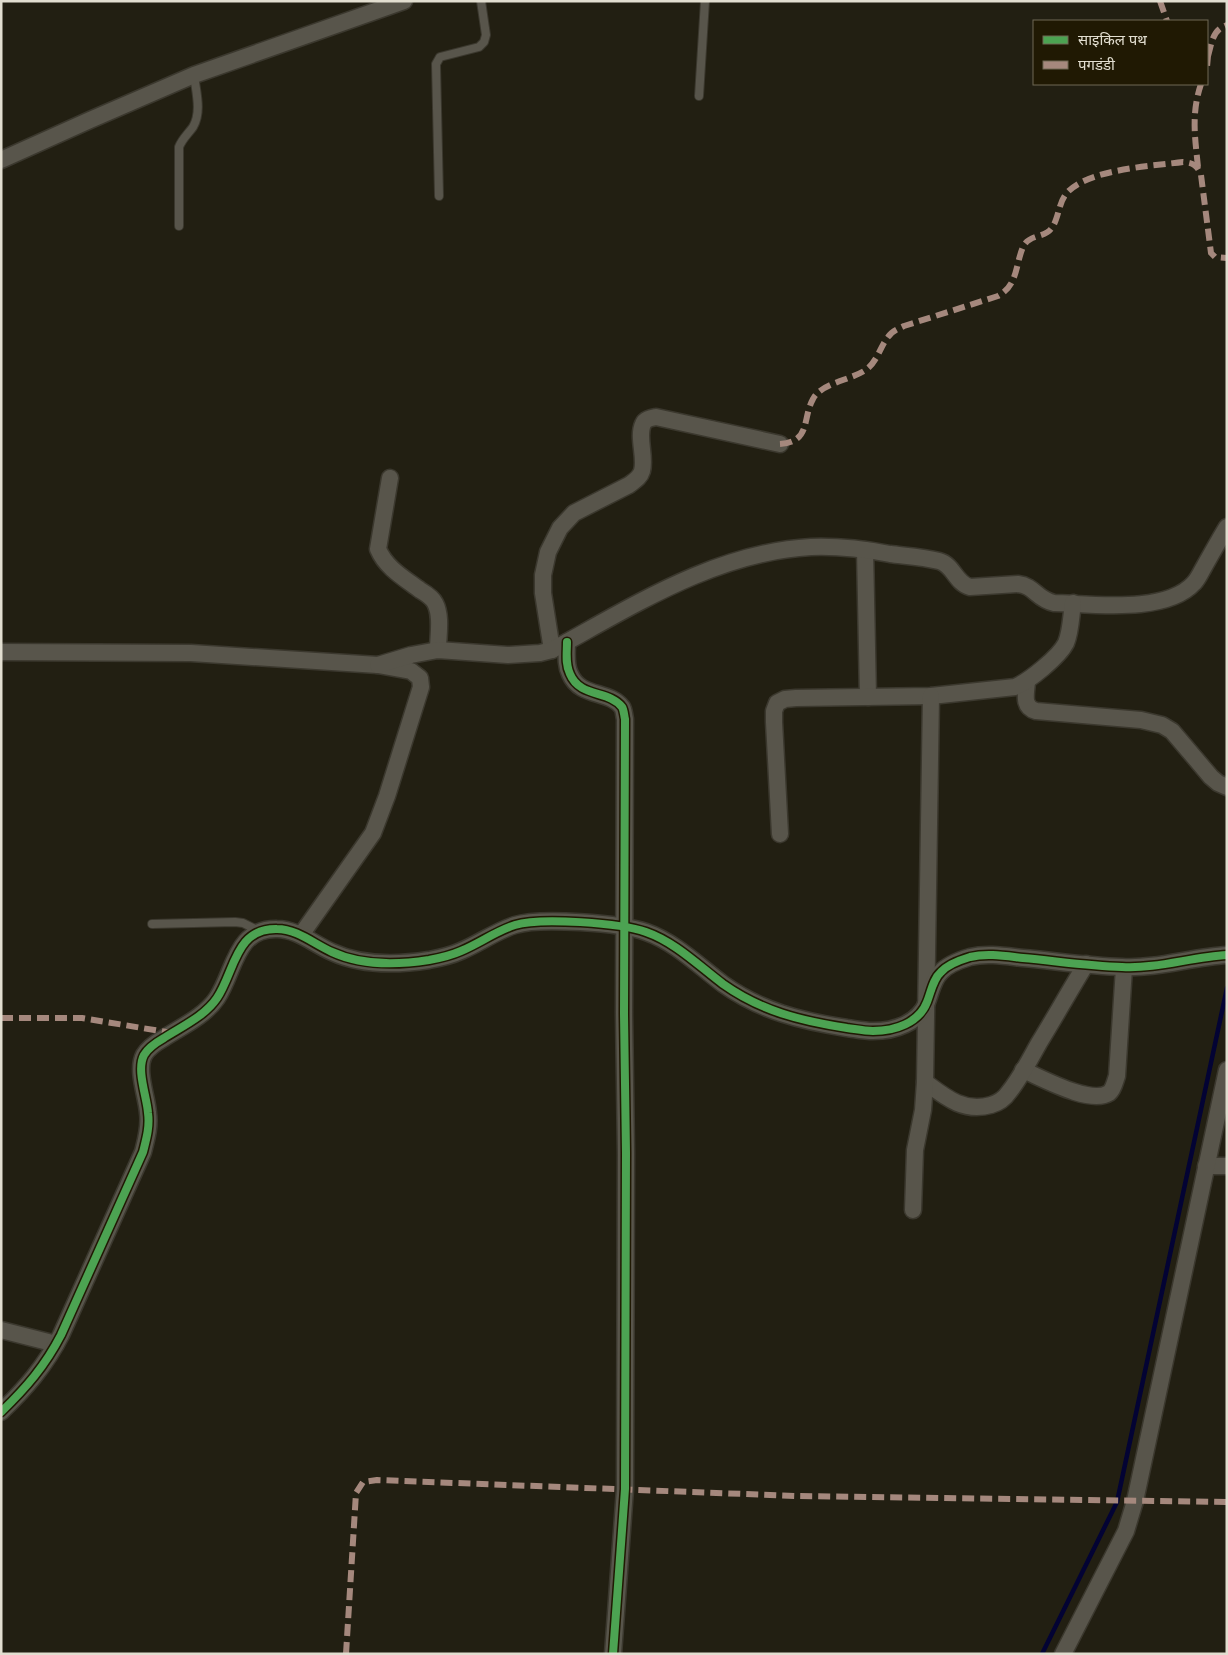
<svg xmlns="http://www.w3.org/2000/svg" width="1228" height="1655" viewBox="0 0 1228 1655" font-family="'Space Grotesk','Noto Sans Devanagari',sans-serif">
	<rect width="100%" height="100%" fill="#221f12"/>
	<g fill="none" stroke-linecap="round" stroke-linejoin="round">
		<polyline stroke="#030334" stroke-width="4.5" points="1042,1654 1117,1502 1227,988"/>
		<defs>
			<g id="service">
				<polyline points="699,96 705,1"/>
				<polyline points="439,196 436,64 440,57 479,47 484,42 486,35 481,1"/>
				<path d="M179,226V147C182,139 188,134 193,127C202,112 196,92 194,75"/>
				<polyline points="152,924 235,922 243,923 259,931"/>
			</g>
			<g id="minor">
				<polyline points="1,160 90,120 194,75 404,1"/>
				<path d="M390,478L378,549C386,568 404,578 420,590C425,593 432,597 435,603C442,616 438,636 438,650"/>
				<polyline points="865,550 868,697"/>
				<path d="M567,642C567,653 565,664 570,674C580,698 609,690 622,707C624,710 624,715 625,719L624,1014L626,1153L625,1489L613,1654"/>
				<path d="M552,650L543,593V575L548,552L560,528L574,513L629,485C634,481 640,478 642,471C646,457 637,437 643,424C645,419 651,418 656,417L780,444"/>
				<polyline points="1,652 191,653 378,665 411,671 420,678 421,687 387,796 373,833 301,935"/>
				<path d="M378,665L411,655L438,650L508,655L540,653L552,650C633,606 716,552 811,547C837,546 864,549 890,554C906,556 923,557 939,561C954,565 955,583 970,587L1018,584C1035,586 1036,599 1054,603C1093,604 1166,614 1194,583C1198,579 1201,572 1204,567C1212,553 1219,540 1227,527"/>
				<path d="M1027,682C1026,694 1022,707 1036,711L1141,720L1162,725L1172,731L1211,777L1218,783L1227,787"/>
				<path d="M780,834L774,722V711L777,703L785,699L796,698L931,696L1015,687C1029,681 1059,657 1066,643C1071,631 1071,616 1073,603"/>
				<path d="M1023,1070C1042,1078 1090,1105 1109,1093C1114,1089 1115,1081 1117,1076L1124,968"/>
				<path d="M925,1082C945,1097 964,1113 991,1105C998,1103 1005,1098 1009,1092C1021,1077 1030,1059 1039,1043C1055,1017 1070,990 1086,964"/>
				<polyline points="1206,1166 1227,1166"/>
				<polyline points="913,1210 915,1150 923,1110 925,1082 931,696"/>
				<polyline points="1,1330 56,1344"/>
				<path d="M1,1412C26,1388 45,1366 61,1335L143,1152C146,1140 150,1127 148,1113C147,1097 136,1070 144,1055C148,1048 157,1042 164,1038C181,1027 205,1016 217,998C235,971 235,928 277,929C297,929 314,944 332,952C362,966 397,965 429,960C440,958 452,955 461,951C480,943 496,931 515,925C540,917 621,923 646,932C675,942 699,966 723,984C761,1011 801,1021 847,1028C855,1029 864,1031 873,1031C895,1031 919,1023 927,1002C931,992 933,979 941,972C948,964 960,960 970,957C987,953 1005,956 1023,958C1056,961 1089,966 1122,967C1157,969 1191,957 1227,955"/>
				<polyline points="1063,1654 1126,1531 1135,1501 1227,1070"/>
			</g>
		</defs>
		<use href="#service" stroke="#3b382e" stroke-width="10"/>
		<use href="#minor" stroke="#3b382e" stroke-width="19"/>
		<use href="#service" stroke="#58554b" stroke-width="8"/>
		<use href="#minor" stroke="#58554b" stroke-width="16"/>
		<g stroke="#a5887d" stroke-width="6" stroke-dasharray="12 6" stroke-linecap="butt">
			<polyline points="1160,1 1167,21"/>
			<polyline points="1207,54 1208,56 1207,67"/>
			<path d="M1208,56C1212,43 1212,30 1227,25"/>
			<path d="M1198,167C1195,137 1191,114 1201,84"/>
			<path d="M780,444C811,442 802,419 813,399C821,383 852,380 867,369C878,360 880,347 888,337C892,331 898,329 904,326L998,296C1018,285 1015,266 1023,247C1029,234 1044,238 1051,229C1059,219 1058,204 1066,194C1086,169 1153,166 1183,162C1194,163 1197,165 1201,175L1211,253L1215,257L1227,258"/>
			<polyline points="1,1018 82,1018 172,1033"/>
			<polyline points="346,1654 356,1493 363,1482 377,1480 796,1496 1227,1502"/>
		</g>
		<defs>
			<g id="cycleway">
				<path d="M567,642C567,653 565,664 570,674C580,698 609,690 622,707C624,710 624,715 625,719L624,1014L626,1153L625,1489L613,1654"/>
				<path d="M1,1412C26,1388 45,1366 61,1335L143,1152C146,1140 150,1127 148,1113C147,1097 136,1070 144,1055C148,1048 157,1042 164,1038C181,1027 205,1016 217,998C235,971 235,928 277,929C297,929 314,944 332,952C362,966 397,965 429,960C440,958 452,955 461,951C480,943 496,931 515,925C540,917 621,923 646,932C675,942 699,966 723,984C761,1011 801,1021 847,1028C855,1029 864,1031 873,1031C895,1031 919,1023 927,1002C931,992 933,979 941,972C948,964 960,960 970,957C987,953 1005,956 1023,958C1056,961 1089,966 1122,967C1157,969 1191,957 1227,955"/>
			</g>
		</defs>
		<use href="#cycleway" stroke="#201903" stroke-width="11"/>
		<use href="#cycleway" stroke="#4ca352" stroke-width="8"/>
	</g>
	<rect width="1228" height="1655" fill="none" stroke="#e2ded0" stroke-width="5"/>
	<rect x="1033" y="20" width="175" height="65" fill="#201903" stroke="#6e6855"/>
	<rect x="1043" y="36" width="25" height="8" fill="#4ca352" stroke="#6e6855"/>
	<text x="1078" y="45" font-size="15" fill="#e2ded0">साइकिल पथ</text>
	<rect x="1043" y="61" width="25" height="8" fill="#a5887d" stroke="#6e6855"/>
	<text x="1078" y="70" font-size="15" fill="#e2ded0">पगडंडी</text>
</svg>
